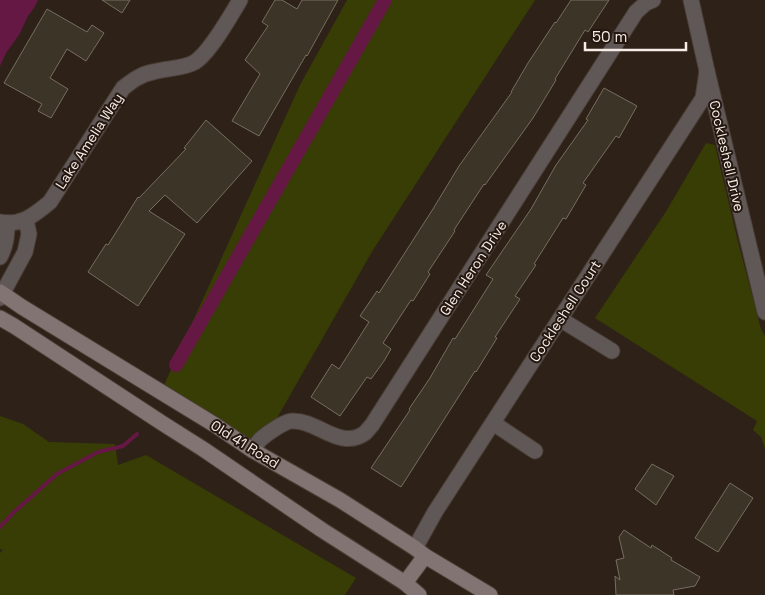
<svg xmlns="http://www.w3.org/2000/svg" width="765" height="595" viewBox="0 0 765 595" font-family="'Space Grotesk',sans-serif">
	<rect width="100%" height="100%" fill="#2e2118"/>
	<g fill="#373d05">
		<polygon points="347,0 535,0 373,250 261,446 218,418 164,385 300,85"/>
		<polygon points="706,143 715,145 737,238 761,329 765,336 765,448 761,437 753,430 757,421 595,318 667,210"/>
		<polygon points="0,416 23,424 49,442 115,444 118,465 146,455 356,578 345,595 0,595 0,553 3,550 0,549"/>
	</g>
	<polygon fill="#651843" points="0,0 38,0 34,8 28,16 19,35 6,53 0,66"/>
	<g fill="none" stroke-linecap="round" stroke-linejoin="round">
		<polyline stroke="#651843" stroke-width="4" points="0,527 14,512 57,474 98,452 123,446 137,434"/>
		<polyline stroke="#651843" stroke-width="14" points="176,365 385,0"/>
	</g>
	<g fill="#3c3527" stroke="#766e5e">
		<polygon points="102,0 130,0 122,13"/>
		<polygon points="275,0 282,0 297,9 302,0 338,0 307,56 306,55 259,136 232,121 260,74 245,60 268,26 262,22"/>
		<polygon points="571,0 609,0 588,32 585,30 555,79 556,80 533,118 485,185 484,184 454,230 455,231 428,272 430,274 413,301 411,300 383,343 391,349 384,361 371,379 367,377 340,416 311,397 332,364 339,369 369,322 360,316 377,291 379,293 433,209 459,166 512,92 511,92 528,63 555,22 556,23"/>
		<polygon points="47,9 87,32 92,25 104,33 86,61 67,49 50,78 68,89 51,118 38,111 42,104 4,83"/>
		<polygon points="604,88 637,106 619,138 616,136 583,183 586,185 566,219 563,218 534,264 536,265 515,296 520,299 495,337 497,338 476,372 475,371 401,487 371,468 410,410 409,409 430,378 453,338 455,339 493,279 486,275 531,209 556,165 588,120 586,119"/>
		<polygon points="206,120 252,161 197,223 165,195 149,211 185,234 138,306 88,272 106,244 108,245 138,197 139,198 186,149 184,148"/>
		<polygon points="652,464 674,476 656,505 635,489"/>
		<polygon points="730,483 753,498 718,552 695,538"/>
		<polygon points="624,530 651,548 652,545 672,558 671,560 700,577 695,586 673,590 674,595 616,595 615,576 620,580 616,560 624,558 619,537"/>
	</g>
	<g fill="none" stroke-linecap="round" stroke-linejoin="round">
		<defs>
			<g id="street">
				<polyline points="691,0 707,71 765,312"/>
				<path d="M0,222C22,226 34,215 50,202L123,88C132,81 141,74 153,72C166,68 183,69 195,62C210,52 230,17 240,0"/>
				<path d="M0,257C6,246 7,236 7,223"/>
				<polyline points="0,298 25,252 29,234 26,220"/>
				<polyline points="560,319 612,351"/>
				<polyline points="493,423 535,451"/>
				<path d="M252,450C256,446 258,441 262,438C268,433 285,421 292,421C318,420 340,451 365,433C367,431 370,427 372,425L636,12L646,3L653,0"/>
				<polyline points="415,548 435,512 703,98 707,71"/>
			</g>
			<g id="secondary">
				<polyline points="0,292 22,307 215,425 252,450 340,500 415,548 425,556 490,595"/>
				<polyline points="0,318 14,326 162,423 203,449 322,530 405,583 419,595"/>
				<polyline points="405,583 425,556"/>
			</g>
		</defs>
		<use href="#street" stroke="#4a3e35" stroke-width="17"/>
		<use href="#secondary" stroke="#4a3e35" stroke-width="17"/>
		<use href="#street" stroke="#605757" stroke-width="15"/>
		<use href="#secondary" stroke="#817473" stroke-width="15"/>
	</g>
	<g text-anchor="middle" stroke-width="4" stroke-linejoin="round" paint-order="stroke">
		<g font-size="14" fill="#f6ede7" stroke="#24170f">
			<text transform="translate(89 141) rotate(-57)" y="5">Lake Amelia Way</text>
			<text transform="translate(727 156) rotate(77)" y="5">Cockleshell Drive</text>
			<text transform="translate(473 268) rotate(-57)" y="5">Glen Heron Drive</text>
			<text transform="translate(565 311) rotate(-57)" y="5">Cockleshell Court</text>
			<text transform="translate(245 444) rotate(32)" y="5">Old 41 Road</text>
		</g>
	</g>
	<path d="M585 42v8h101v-8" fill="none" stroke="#f6ede7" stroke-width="2.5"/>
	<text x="592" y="42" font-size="15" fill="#f6ede7" stroke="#24170f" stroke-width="4" paint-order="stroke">50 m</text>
</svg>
